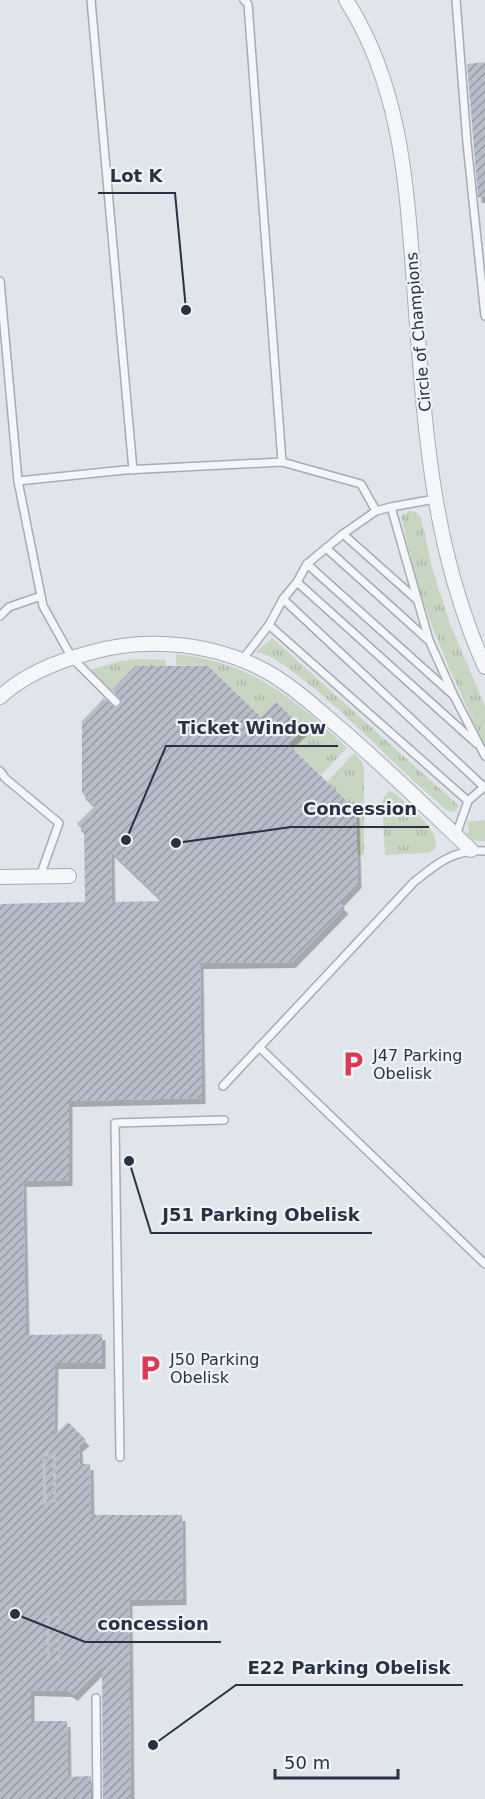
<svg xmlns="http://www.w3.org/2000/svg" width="485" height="1799" viewBox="0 0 485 1799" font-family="'DejaVu Sans',sans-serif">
	<defs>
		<pattern id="grass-tufts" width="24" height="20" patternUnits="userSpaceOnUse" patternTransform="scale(1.5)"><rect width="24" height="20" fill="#c6d6c1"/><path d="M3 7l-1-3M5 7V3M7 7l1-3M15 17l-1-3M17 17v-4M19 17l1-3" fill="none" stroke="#aab8a7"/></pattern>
		<pattern id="building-hatch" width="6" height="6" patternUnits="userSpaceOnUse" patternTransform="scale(1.5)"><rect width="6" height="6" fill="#b7bec9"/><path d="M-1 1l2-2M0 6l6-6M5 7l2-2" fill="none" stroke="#959ba5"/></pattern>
		<filter id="shadow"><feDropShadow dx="3.5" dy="6" stdDeviation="0" flood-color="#0004"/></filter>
	</defs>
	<rect width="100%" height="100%" fill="#e0e5eb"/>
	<g fill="url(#grass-tufts)">
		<path d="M410,511L416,512L421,517L432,568L450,624L485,706V745C465,704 445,661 429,618C417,585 409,550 401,516Z"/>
		<path d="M272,638L459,806L454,812L446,810C432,796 416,784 402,770C376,745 287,655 256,652Z"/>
		<path d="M176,654C251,662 294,698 347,748L321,775L288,744L303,729L276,702L261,717L208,666L176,665Z"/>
		<polygon points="137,659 166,660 166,666 135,666 111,691 90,670 121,661"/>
		<polygon points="354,753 362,762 364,770 364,855 357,855 356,810 327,782"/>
		<path d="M389,791L396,794C408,806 444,832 434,850L427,853L385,855L382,803L384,797Z"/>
		<path d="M485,820V841C477,842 470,839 466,833L469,832L467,822Z"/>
	</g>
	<g fill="url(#building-hatch)" fill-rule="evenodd" filter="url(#shadow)">
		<polygon points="485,62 485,197 478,197 467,64"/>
		<path d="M135,666H208L261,717L276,702L304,729L288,744L356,810L358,882L339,902L345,908L292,962L200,963L202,1098L69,1101V1180L23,1181L26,1335L102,1334V1363H55L54,1436L68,1422L86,1440L79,1446L80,1464H90L91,1515H182L183,1599L129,1600L131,1799H103L102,1667L74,1695L69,1691L31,1690V1721H67L68,1777L91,1776V1799H0V904L85,902L84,831L77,824L95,806L82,793V721L104,698L114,707L120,706L121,700L112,690ZM111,851L163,901L112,902Z"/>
	</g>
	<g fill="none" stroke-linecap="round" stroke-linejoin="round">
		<defs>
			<g id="service">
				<polyline points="91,0 133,470"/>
				<polyline points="244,0 248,4 282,462"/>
				<polyline points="456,0 467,143 485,316"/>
				<polyline points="0,281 18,481"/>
				<polyline points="391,507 429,640 454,696 485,756"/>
				<polyline points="343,534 376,511 391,507 435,499"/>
				<polyline points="326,548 427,639"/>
				<polyline points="307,564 452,694"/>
				<polyline points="297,582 476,743"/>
				<polyline points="283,599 484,787"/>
				<polyline points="0,616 9,607 41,596"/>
				<polyline points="269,625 468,801"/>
				<polyline points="242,660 269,625 283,599 297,582 307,564 343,534 416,599"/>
				<polyline points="116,702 72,658 43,606 18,481 125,470 282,462 361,484 376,511"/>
				<polyline points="0,771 5,778 59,823 40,876"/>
				<polyline points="456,835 468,801 485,786"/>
				<polyline points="259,1047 485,1264"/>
				<path d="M223,1086L414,882C436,864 454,849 485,851"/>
				<polyline points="120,1457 115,1123 224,1120"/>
				<polyline points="96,1698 97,1799"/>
			</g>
			<g id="minor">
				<path d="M346,0C404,90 407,195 415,298C425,428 431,546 485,667"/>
				<path d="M0,697C24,675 58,661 89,653C143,637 206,642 258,667C283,679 306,699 327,717C377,759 424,805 471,850"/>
				<polyline points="0,877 69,876"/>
			</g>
		</defs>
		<use href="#service" stroke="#a5acb6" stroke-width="10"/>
		<use href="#minor" stroke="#a5acb6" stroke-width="16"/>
		<g stroke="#bfc3ca" stroke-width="3" stroke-dasharray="4.5 4.5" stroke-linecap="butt">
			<polyline points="130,841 132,839"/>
			<polyline points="40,1503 45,1503 45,1498 44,1455 54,1455 55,1501 45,1502 44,1462"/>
			<polyline points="48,1654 48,1615 58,1615 58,1662 48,1662 48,1620"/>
		</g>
		<use href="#service" stroke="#f4f6f9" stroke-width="7"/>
		<use href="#minor" stroke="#f4f6f9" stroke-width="14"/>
	</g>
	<defs>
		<symbol id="parking-bare" viewBox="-9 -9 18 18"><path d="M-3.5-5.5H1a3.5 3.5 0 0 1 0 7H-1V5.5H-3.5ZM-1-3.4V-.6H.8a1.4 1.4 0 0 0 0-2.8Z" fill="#dc3953" stroke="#f0f4f8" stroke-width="2.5" paint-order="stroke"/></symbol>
	</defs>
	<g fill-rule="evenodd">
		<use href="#parking-bare" x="334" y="1045" width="38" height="38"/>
		<use href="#parking-bare" x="131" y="1349" width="38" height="38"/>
	</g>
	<g text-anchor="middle" stroke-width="4.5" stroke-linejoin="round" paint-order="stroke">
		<g font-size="16" fill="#273244" stroke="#f0f4f8">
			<text transform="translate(418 332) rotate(-95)" y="6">Circle of Champions</text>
		</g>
		<g font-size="16" fill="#273244" stroke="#f0f4f8" text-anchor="start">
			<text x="373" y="1061">J47 Parking<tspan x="373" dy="18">Obelisk</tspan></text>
			<text x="170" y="1365">J50 Parking<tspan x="170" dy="18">Obelisk</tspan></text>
		</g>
	</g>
	<path fill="none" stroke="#273244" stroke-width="2" d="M186 310L175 193H98M126 840L166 746H338M176 843L291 827H429M129 1161L151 1233H372M15 1614L85 1642H221M153 1745L236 1685H463"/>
	<g fill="#273244" stroke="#f0f4f8" stroke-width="2">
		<circle cx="186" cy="310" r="6"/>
		<circle cx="126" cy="840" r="6"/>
		<circle cx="176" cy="843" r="6"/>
		<circle cx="129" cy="1161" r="6"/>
		<circle cx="15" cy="1614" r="6"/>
		<circle cx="153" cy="1745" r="6"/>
	</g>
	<g font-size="18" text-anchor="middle" font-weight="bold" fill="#273244" stroke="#f0f4f8" stroke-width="4.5" stroke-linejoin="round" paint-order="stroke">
		<text x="136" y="182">Lot K</text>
		<text x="252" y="734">Ticket Window</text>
		<text x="360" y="815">Concession</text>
		<text x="261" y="1221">J51 Parking Obelisk</text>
		<text x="153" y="1630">concession</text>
		<text x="349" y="1674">E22 Parking Obelisk</text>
	</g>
	<path d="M275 1769v9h123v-9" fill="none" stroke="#273244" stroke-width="3"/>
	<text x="284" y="1769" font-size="18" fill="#273244" stroke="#f0f4f8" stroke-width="4.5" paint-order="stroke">50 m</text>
</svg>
